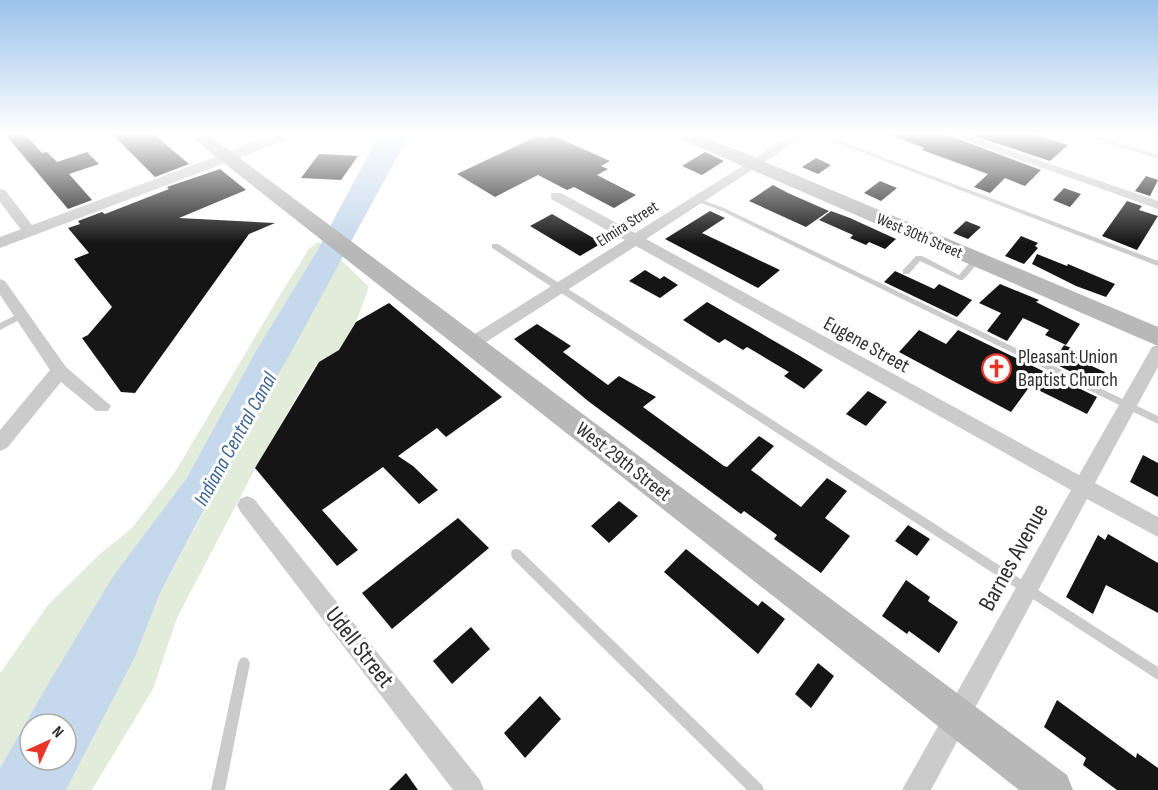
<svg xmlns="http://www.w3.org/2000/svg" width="1158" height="790" viewBox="0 0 1158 790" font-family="'Sofia Sans Condensed',sans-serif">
	<rect width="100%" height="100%" fill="#fff"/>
	<g fill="#e2ecdb">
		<polygon points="318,242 321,244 317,251 257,349 186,479 45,689 0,768 0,673 48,605 101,553 132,528 175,472 280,295 309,249"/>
		<polygon points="340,259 369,287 356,322 339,350 316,364 256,467 177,618 153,689 92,790 66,790 136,655 160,593"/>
	</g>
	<path fill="#c6d8ec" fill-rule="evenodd" d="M380,133H410L289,356L258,408L160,593L136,655L66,790H0V768L45,689L114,575L186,479L257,349L317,251ZM30,724H66V760H30Z"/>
	<g fill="#151515">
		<polygon points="4,133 24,133 42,153 47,152 57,162 87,152 99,164 69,174 92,200 68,209"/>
		<polygon points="111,133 152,133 189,164 155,177"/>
		<polygon points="886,133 942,133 1041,170 1025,186 1005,178 990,193 974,187 988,174 922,150 924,148"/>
		<polygon points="966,133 1030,133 1068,145 1050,161"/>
		<polygon points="540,135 545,138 552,135 610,161 601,166 608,169 597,175 636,195 614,208 574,187 567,190 538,175 495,197 457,174"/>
		<polygon points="705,152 724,161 702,175 682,166"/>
		<polygon points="319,154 358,156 341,180 301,178"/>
		<polygon points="816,158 831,165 818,174 802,167"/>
		<polygon points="220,169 246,190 179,218 275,223 249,234 135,393 121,392 82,338 88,335 112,307 74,259 89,253 68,228 80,224 78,221 102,212 105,214 169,189 167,187"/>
		<polygon points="1146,176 1158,180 1150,196 1135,191"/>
		<polygon points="880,181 897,188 881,201 864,193"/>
		<polygon points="773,185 788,193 829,211 806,227 749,201"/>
		<polygon points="1064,188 1081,194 1070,207 1053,200"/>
		<polygon points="1127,201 1142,206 1139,210 1158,216 1137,250 1102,236"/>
		<polygon points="710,211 725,218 702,233 780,270 758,288 665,239"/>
		<polygon points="831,211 850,218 896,239 885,249 869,242 866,245 850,238 853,235 819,220"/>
		<polygon points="552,214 602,243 580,256 530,226"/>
		<polygon points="966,221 981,227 968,239 953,233"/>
		<polygon points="1021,236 1038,243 1035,246 1038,248 1024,264 1005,256"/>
		<polygon points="1037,254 1067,266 1068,264 1115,284 1106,297 1076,286 1032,264"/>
		<polygon points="645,270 660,279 664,276 678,285 660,298 629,281"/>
		<polygon points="895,271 934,289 939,284 972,300 957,317 884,282"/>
		<polygon points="1000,284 1039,300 1036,302 1080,324 1066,345 1045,335 1049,330 1023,318 1007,341 987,331 1001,313 979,303"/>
		<polygon points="707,302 800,356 823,370 804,389 784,376 789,372 747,347 743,350 725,339 719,343 683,320"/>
		<polygon points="389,303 502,397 446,437 437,428 398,456 413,466 438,490 419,504 383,467 322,510 358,550 337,566 255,468 319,362 339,350 356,322"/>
		<polygon points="537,324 571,346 563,352 608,385 619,376 656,397 643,407 724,466 727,467 759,436 774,446 751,470 801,507 827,478 847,491 825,518 850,536 821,573 774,539 777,535 744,511 741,514 588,401 514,339"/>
		<polygon points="919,330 946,344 958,330 1097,397 1087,414 1030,386 1011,412 899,352"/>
		<polygon points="1064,345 1080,352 1076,359 1105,372 1098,385 1053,363"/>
		<polygon points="868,391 887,402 866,426 846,414"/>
		<polygon points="1143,455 1158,463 1158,497 1130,482"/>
		<polygon points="619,501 638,516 609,543 591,526"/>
		<polygon points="458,518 489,548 392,629 362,593"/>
		<polygon points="908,525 930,539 917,556 895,541"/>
		<polygon points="1108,534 1158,563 1158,613 1106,585 1093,614 1066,597 1098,535 1105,540"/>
		<polygon points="686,549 758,606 762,601 785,619 758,654 664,572"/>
		<polygon points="906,580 930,597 928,601 958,622 939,653 909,631 907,634 882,616"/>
		<polygon points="471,627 490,649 452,684 433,661"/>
		<polygon points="818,663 834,676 811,708 795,694"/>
		<polygon points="540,696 561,719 525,758 504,733"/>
		<polygon points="1057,700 1136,758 1137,753 1158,768 1158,790 1117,790 1083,765 1086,758 1044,727"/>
		<polygon points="406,773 418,790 389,790"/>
	</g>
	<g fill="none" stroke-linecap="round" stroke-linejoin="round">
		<g fill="#cbcbcb" fill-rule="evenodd">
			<polygon points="811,133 819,133 1158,261 1158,266"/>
			<polygon points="1079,133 1087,133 1158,155 1158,159"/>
			<polygon points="697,198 724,208 1158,416 1158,424 720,210 695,201 695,199"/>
			<polygon points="492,244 498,244 1158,667 1158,680 492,248"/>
			<polygon points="916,256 922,256 959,275 974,258 977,258 981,260 963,280 960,280 920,261 909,274 903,274 903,270"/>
			<polygon points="22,312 26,315 25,317 0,330 0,323"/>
			<polygon points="516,549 520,550 762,785 764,790 747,790 512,558 511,554 512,550"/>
			<polygon points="244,657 248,659 250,663 225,790 211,790 238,663 240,659"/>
		</g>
		<g fill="#cbcbcb" fill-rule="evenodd">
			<polygon points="795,133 809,133 646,239 1079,475 1152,347 1158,345 1158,367 1095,483 1158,517 1158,537 1087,499 931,790 902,790 1071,490 636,246 477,348 471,350 463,344 465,340 625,240 551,199 551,193 561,193 635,233"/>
			<polygon points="944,133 960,133 1158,201 1158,209"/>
			<polygon points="0,189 5,190 35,229 35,235 25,235 0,202"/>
			<polygon points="0,279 5,281 66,367 111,406 108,411 96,411 61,382 7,448 0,451 0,430 50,370 0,295"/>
			<polygon points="247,496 254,499 480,780 484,790 453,790 240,511 237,505 240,499"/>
		</g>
		<polygon fill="#cbcbcb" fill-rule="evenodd" points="279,133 299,133 297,136 0,248 0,237"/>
		<g fill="#b8b8b8" fill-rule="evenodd">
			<polygon points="186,133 206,133 1067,775 1073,790 1019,790"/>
			<polygon points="673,133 696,133 1158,327 1158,346 676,137"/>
		</g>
	</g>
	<linearGradient id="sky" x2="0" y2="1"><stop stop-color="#9ac2ea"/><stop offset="0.55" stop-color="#fff"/><stop offset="1" stop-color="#fff" stop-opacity="0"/></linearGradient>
	<rect width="1158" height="243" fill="url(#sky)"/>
	<defs>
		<symbol id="church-ring" viewBox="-11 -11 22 22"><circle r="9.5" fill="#fff" stroke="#e9362b" stroke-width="1.5"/><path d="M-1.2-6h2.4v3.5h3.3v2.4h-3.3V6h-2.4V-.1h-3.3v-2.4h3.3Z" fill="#e9362b"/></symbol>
	</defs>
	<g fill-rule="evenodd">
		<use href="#church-ring" x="980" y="352" width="33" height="33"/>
	</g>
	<g text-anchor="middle" stroke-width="6" stroke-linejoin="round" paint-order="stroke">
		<g font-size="16" fill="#2e2e2e" stroke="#fff">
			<text transform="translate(627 223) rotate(-33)" y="6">Elmira Street</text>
			<text transform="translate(920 235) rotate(23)" y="6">West 30th Street</text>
		</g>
		<g font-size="20" fill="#2e2e2e" stroke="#fff">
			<text transform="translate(867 344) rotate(29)" y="7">Eugene Street</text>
			<text transform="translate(624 461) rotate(38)" y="7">West 29th Street</text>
		</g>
		<g font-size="20" fill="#2e2e2e" stroke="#fff" text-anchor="start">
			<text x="1018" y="363">Pleasant Union<tspan x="1018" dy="23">Baptist Church</tspan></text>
		</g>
		<g font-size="21" font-style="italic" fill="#3a6491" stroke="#fff">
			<text transform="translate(235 439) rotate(-61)" y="7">Indiana Central Canal</text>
		</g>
		<g font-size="24" fill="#2e2e2e" stroke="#fff">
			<text transform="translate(1013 557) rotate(-61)" y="8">Barnes Avenue</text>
			<text transform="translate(360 647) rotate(52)" y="8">Udell Street</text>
		</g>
	</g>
	<g transform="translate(48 742) rotate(45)"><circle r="28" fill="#ffffff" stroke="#ababab" stroke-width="1.5"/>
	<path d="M0-4.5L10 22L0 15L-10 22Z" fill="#e9362b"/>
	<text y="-9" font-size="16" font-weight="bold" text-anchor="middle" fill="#2e2e2e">N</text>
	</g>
</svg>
